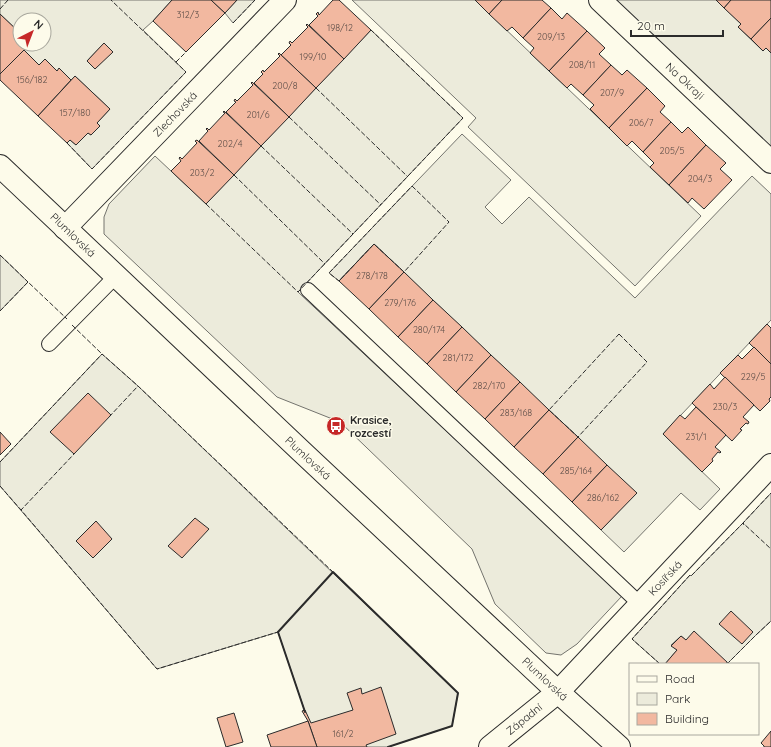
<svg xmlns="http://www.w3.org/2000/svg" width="771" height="747" viewBox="0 0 771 747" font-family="Quicksand,sans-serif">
	<rect width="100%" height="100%" fill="#fdfbea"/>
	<g fill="#ecebdb" stroke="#74746e" fill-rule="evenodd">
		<path d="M0,0H172L153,21L143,30L186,72L92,169L67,143L70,140L76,145L88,133L91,135L100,126L97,123L110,109L75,76L71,80L59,69L57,71L45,60L39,65L24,50L30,44H44V20H20V33L0,14ZM104,43L112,52L95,69L87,61Z"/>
		<polygon points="237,0 255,0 233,23 225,13"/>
		<polygon points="352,0 475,0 701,216 635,286 468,127 476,118"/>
		<polygon points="610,0 716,0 741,24 739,28 763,51 766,48 771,53 771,154"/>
		<polygon points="371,30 463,118 298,292 622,596 577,644 561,655 546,653 495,604 472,549 340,422 277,397 104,234 104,217 109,204 155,156 206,204"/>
		<polygon points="462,134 511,180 485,207 502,224 529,197 635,298 752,176 771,194 771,320 663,434 720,489 700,510 681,493 624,552 601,530 636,493 374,244 339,281 329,273"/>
		<polygon points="0,255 28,282 0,311"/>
		<polygon points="102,354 138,386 458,693 452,726 388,747 317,747 278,632 157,669 0,486 0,462"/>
		<polygon points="771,493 771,621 756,635 728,663 686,640 681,636 671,645 677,650 665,664 660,664 632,639 690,575 691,576 743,523"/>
	</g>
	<g fill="#f2b8a0" stroke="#2b2b2b">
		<polygon points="172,0 211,0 225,13 186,52 153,21"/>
		<polygon points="211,0 237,0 225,13"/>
		<polygon points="333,0 339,0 371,30 344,59 309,25 318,16 316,14 318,12 319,15"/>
		<polygon points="475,0 502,0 489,14"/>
		<polygon points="502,0 542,0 551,8 523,38 512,27 507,31 489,14"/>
		<polygon points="716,0 731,0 724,8"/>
		<polygon points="731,0 771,0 771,18 751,39 738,27 741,24 724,8"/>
		<polygon points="551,8 562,19 567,13 587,31 549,71 530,53 534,48 523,38"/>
		<polygon points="0,14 20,33 20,44 30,44 0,74"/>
		<polygon points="771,18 771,53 766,48 763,51 751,39"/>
		<polygon points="307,24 344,59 316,88 281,55 291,45 289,43 290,41 292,43 308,27 306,25"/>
		<polygon points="587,31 605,48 599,54 611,65 583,95 571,84 567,88 549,71"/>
		<polygon points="104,43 113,52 95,69 87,61"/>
		<polygon points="24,50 39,65 45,59 57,71 59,68 71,80 38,116 0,80 0,74"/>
		<polygon points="279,53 316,88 289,117 254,83 263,74 261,72 263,70 264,72 280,56 278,54"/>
		<polygon points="611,65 622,75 627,70 647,88 609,128 590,109 594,105 583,95"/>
		<polygon points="75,76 110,109 97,123 100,126 91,135 88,133 76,145 70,140 67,143 38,116"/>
		<polygon points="252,82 289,117 261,146 226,112 236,102 234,101 235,99 237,101 253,85 251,83"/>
		<polygon points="647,88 665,106 660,112 671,122 643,152 632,141 627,146 609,128"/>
		<polygon points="224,111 261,146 234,175 199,141 208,131 206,129 207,128 209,130 225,113 223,112"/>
		<polygon points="671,122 682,133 688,127 706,145 669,185 650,167 654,163 643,152"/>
		<polygon points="197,140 234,175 206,204 171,171 181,161 179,158 180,157 182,159 197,143 195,141"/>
		<polygon points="706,145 726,163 720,169 732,180 704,209 692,198 688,203 669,185"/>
		<polygon points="374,244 404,272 369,309 339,281"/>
		<polygon points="404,272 433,300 398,337 369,309"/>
		<polygon points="433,300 462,327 427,364 398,337"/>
		<polygon points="767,324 771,328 771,364 749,343"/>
		<polygon points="462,327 491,355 456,392 427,364"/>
		<polygon points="754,347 771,364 771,397 769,399 770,401 760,411 720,373 738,355 742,359"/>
		<polygon points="491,355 520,382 485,419 456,392"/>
		<polygon points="725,377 754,405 743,417 749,422 748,424 746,423 740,429 742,430 732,441 692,403 710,384 714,389"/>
		<polygon points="520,382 549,410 514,447 485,419"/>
		<polygon points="88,393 111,415 74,454 50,432"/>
		<polygon points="696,407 726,435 715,447 721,452 720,453 718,452 712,459 713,461 702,472 663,434 680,415 685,419"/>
		<polygon points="549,410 578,437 543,474 514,447"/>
		<polygon points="0,432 11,444 0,455"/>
		<polygon points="578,437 607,465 572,502 543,474"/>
		<polygon points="607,465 637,493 601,530 572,502"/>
		<polygon points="195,518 209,529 182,558 168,546"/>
		<polygon points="96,521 112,539 93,558 76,541"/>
		<polygon points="731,611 753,632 742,644 719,624"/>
		<polygon points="694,631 728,663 727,664 665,664 677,650 671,646 681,636 686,640"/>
		<polygon points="381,687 396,734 366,745 367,747 317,747 308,721 302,711 305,710 311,723 353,710 347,693 361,688 362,694"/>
		<polygon points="234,713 243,742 226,747 217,718"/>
		<polygon points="308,721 317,747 271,747 267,735"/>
		<polygon points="771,731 771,747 764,747 764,746 761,743"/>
	</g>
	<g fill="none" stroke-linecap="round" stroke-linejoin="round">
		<defs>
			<g id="lane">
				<polyline points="308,290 640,604"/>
				<polyline points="49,344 116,276"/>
			</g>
			<g id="street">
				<polyline points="600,0 771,162"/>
				<polyline points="65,228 285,0"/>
				<polyline points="490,747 558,692 771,465"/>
			</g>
			<polyline id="secondary" points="0,166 301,451 558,692 619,747"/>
		</defs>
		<use href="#lane" stroke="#2b2b2b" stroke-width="16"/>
		<use href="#street" stroke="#2b2b2b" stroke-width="24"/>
		<use href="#secondary" stroke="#2b2b2b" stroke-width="24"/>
		<use href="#lane" stroke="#fdfbea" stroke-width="14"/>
		<use href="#street" stroke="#fdfbea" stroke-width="22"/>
		<use href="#secondary" stroke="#fdfbea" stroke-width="22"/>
		<g stroke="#2b2b2b" stroke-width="1" stroke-dasharray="5 2" stroke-linecap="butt">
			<polyline points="0,9 8,0"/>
			<polyline points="233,23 255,0"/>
			<polyline points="176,62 186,52"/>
			<polyline points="316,88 408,177"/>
			<polyline points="289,117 381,205"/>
			<polyline points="67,143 92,169 186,72 111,0"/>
			<polyline points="261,146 353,234"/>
			<polyline points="234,175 325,264"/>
			<polygon points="412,186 449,222 404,272 374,244 339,281 329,273"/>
			<polyline points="206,204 298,292 463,118 371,30"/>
			<polyline points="0,255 28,282 27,283"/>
			<polyline points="0,311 28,282 67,319"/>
			<polyline points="72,325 102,354"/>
			<polygon points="619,334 647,362 578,437 549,410"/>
			<polyline points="109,417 138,386"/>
			<polyline points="0,462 102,354 138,386 333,572 278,632 157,669 21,510 75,453"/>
			<polyline points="0,486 21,510"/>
			<polyline points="744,525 743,523 771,493"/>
			<polyline points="726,662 728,663 756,635 771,621"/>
			<polyline points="660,664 632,639 690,575 691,576 743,523 771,549"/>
		</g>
		<polyline stroke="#2b2b2b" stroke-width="2" points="305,712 278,632 333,572 458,693 452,726 388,747"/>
	</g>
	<defs>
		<symbol id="bus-disc" viewBox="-11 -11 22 22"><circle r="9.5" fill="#c62828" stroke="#fdfbea"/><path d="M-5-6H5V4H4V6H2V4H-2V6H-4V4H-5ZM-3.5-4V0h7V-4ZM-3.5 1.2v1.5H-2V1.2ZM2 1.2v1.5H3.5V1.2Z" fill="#fff"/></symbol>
	</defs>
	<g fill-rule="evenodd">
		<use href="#bus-disc" x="325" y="415" width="22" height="22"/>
	</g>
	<g text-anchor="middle" stroke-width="3" stroke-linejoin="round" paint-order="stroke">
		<g font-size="9" fill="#5d4e48">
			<text x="188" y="18">312/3</text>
			<text x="340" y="31">198/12</text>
			<text x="551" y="40">209/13</text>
			<text x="313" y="60">199/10</text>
			<text x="582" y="68">208/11</text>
			<text x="32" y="83">156/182</text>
			<text x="285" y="89">200/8</text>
			<text x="612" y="96">207/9</text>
			<text x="75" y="116">157/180</text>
			<text x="258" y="118">201/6</text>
			<text x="641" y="126">206/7</text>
			<text x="230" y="147">202/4</text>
			<text x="672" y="154">205/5</text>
			<text x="202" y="176">203/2</text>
			<text x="700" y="182">204/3</text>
			<text x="372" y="279">278/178</text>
			<text x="400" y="306">279/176</text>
			<text x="429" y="333">280/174</text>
			<text x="458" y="361">281/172</text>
			<text x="753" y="380">229/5</text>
			<text x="489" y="389">282/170</text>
			<text x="725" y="410">230/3</text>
			<text x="516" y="416">283/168</text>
			<text x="696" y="440">231/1</text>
			<text x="576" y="474">285/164</text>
			<text x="603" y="501">286/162</text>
			<text x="343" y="737">161/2</text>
		</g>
		<g font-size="11" fill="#2b2b2b" stroke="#fdfbea">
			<text transform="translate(685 81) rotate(43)" y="4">Na Okraji</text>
			<text transform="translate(175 114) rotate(-46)" y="4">Zlechovská</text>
			<text transform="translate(73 235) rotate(44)" y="4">Plumlovská</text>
			<text transform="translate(308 458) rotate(43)" y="4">Plumlovská</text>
			<text transform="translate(665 578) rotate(-47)" y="4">Kosířská</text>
			<text transform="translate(545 679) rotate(43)" y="4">Plumlovská</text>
			<text transform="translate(524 719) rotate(-39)" y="4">Západní</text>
		</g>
		<g font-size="11" font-weight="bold" fill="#2b2b2b" stroke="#fdfbea" text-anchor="start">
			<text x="350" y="424">Krasice,<tspan x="350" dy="13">rozcestí</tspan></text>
		</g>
	</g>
	<rect x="629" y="663" width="130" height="72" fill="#fdfbea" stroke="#a9a89e"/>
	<rect x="637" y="676" width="20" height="6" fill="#fdfbea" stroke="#a9a89e"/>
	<text x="665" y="683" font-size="12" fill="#2b2b2b">Road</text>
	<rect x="637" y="693" width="20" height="12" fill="#ecebdb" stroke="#a9a89e"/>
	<text x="665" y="703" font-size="12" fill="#2b2b2b">Park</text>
	<rect x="637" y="713" width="20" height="12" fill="#f2b8a0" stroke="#a9a89e"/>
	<text x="665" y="723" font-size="12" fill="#2b2b2b">Building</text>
	<g transform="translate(32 32) rotate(42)"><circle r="19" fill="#fdfbea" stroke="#a9a89e"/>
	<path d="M0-3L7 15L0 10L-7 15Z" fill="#c62828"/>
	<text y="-6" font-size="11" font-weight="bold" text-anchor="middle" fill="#2b2b2b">N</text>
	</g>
	<path d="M631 30v6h92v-6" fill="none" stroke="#2b2b2b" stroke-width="2"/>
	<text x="637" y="30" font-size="12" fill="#2b2b2b" stroke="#fdfbea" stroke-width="3" paint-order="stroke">20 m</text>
</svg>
